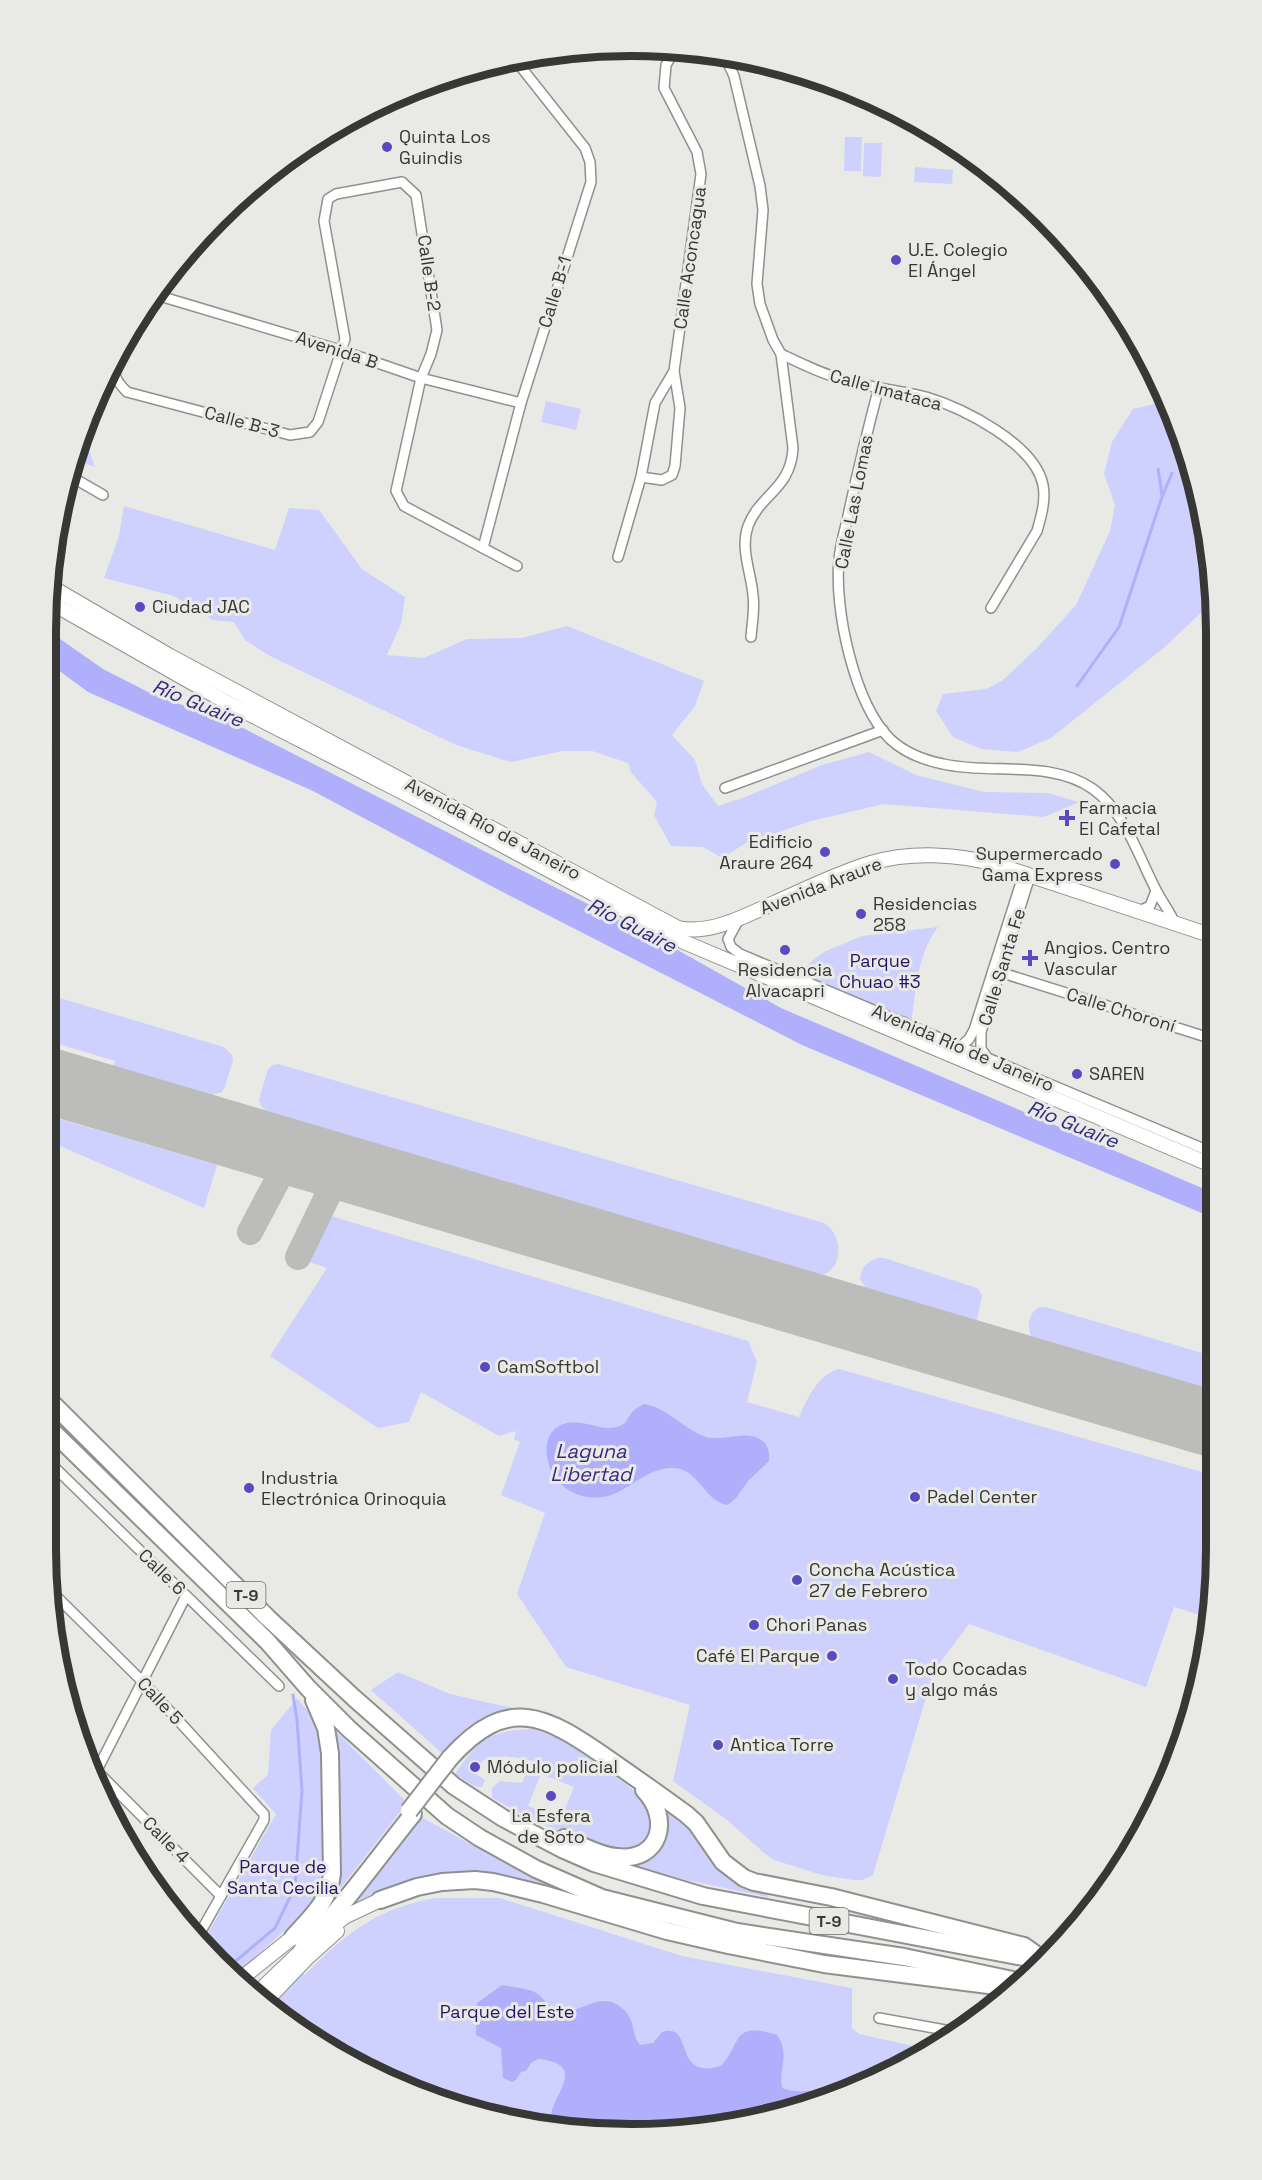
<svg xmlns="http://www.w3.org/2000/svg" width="1262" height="2180" viewBox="0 0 1262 2180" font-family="'Space Grotesk',sans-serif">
	<rect width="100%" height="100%" fill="#e9eae6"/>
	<g fill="#ced0fd" fill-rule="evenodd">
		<polygon points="398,94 400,106 358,116"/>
		<polygon points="845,137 862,137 861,171 844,171"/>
		<polygon points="864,143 882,143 881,177 863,176"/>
		<polygon points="915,167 953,170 952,184 914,182"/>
		<polygon points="546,401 581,409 576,430 541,422"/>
		<polygon points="1163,402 1168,403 1186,443 1214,586 1208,606 1166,646 1051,738 1018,752 981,749 953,737 936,711 943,694 986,689 1003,680 1037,648 1076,605 1110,531 1115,505 1104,474 1112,442 1133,409"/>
		<polygon points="82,430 95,467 73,459 76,442"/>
		<polygon points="124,506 275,550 289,508 319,510 362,569 405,597 401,624 387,655 424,658 467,639 522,638 567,626 704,681 695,706 672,735 695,760 702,784 718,806 745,797 822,765 869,752 916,775 984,792 1048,793 1079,802 1044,817 884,804 811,821 746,843 722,858 703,847 671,846 654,815 657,802 631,772 628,763 592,751 562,751 511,762 456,745 270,656 245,640 234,622 213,620 174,596 104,578 119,536"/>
		<path d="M938,927C917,954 916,991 911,1024L796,974L824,952L862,936Z"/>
		<polygon points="46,994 224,1047 232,1055 233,1061 224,1089 222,1092 212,1095 113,1067 115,1061 46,1040"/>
		<path d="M278,1064L824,1223C842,1233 845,1268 822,1275L268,1112L261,1106L259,1100L268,1069L273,1065Z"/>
		<polygon points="46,1115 217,1165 204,1208 46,1140"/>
		<path d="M331,1216L748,1341L757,1362L747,1402L799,1417C808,1398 817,1375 839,1369L1216,1476V1588L1210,1618L1174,1607L1146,1687L969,1624L934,1671L873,1875L862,1880H853L822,1875L774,1860L763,1852L727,1820L673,1781L690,1705L566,1667L517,1594L545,1513L501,1495L520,1442L514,1439L516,1431L499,1436L421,1392L409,1422L378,1428L270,1356L327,1268L304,1260Z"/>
		<path d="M878,1258H884L977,1288L982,1295L977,1321L866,1288L860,1279C861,1268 867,1261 878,1258Z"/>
		<path d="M1040,1307H1046L1216,1357V1391L1031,1336C1027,1325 1028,1313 1040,1307Z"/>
		<path d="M398,1672L450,1694L512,1708C487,1718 456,1728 444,1755L371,1690Z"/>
		<polygon points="297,1698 313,1717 322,1739 325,1874 320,1891 312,1906 233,1977 217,1964 201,1945 276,1814 253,1788 268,1775 271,1730"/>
		<polygon points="331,1726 407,1803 332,1899 338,1830 339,1761"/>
		<path d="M534,1729L563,1740L626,1784L644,1800L654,1823L647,1842L636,1851L606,1852L537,1822L492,1798V1788L500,1781L522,1783L526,1774H533L539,1762C521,1758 501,1753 483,1760L481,1764L475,1761L469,1769L485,1780L482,1787L474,1786L455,1774C479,1739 490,1730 534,1729ZM541,1774L574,1787L561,1819L528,1806Z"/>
		<polygon points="659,1801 688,1823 757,1890 769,1893 768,1897 686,1880 630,1865 644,1859"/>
		<polygon points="421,1817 550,1887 506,1878 414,1884 369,1897 342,1915"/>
		<path d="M435,1898H500L682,1956L852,1988V2028L859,2034L927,2049L855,2091L746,2124L669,2134L555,2130L479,2115L372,2075L305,2036L270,2008L302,1973L305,1975C346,1933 376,1909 435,1898Z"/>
	</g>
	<g fill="#afaffc">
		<polygon points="46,629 103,669 150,693 239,726 674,948 781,1008 1216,1194 1216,1219 802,1045 495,888 313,791 88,692 46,661"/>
		<path d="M644,1404C668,1408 683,1429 706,1437C722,1442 741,1431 758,1438C768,1443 770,1451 769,1461L748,1481L736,1498L728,1505C705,1503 699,1468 673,1468C643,1468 628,1494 602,1497C586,1499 575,1495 563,1486C544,1472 537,1429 567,1423C586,1419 603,1434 622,1425C628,1422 628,1416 633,1411C636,1408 640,1406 644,1404Z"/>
		<path d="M502,1985C512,1987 525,1988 534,1992C544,1996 548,2010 560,2011C583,2015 602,1986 626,2012C635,2022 632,2036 640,2045L653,2043L662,2032C695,2021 671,2081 721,2066C742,2043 731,2021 777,2035C791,2056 778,2067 782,2088C797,2094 805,2089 820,2092L823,2100L746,2124L674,2133L669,2131L663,2134L550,2129C550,2123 550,2116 552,2110C559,2088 584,2064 539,2059L532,2062L526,2071L521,2072L516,2080L512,2082L503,2078L501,2048L476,2035L477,2003Z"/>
	</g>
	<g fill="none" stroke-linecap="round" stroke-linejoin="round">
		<g stroke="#afaffc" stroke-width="3">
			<polyline points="1158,469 1162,495"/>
			<polyline points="1077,686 1119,627 1162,497 1172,473"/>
			<polyline points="225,1970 275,1928 295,1887 302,1791 297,1720 293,1695"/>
		</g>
		<g stroke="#bcbdba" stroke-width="26">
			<polyline points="250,1232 292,1153"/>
			<polyline points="298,1257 341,1168"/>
		</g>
		<polyline stroke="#bcbdba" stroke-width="66" points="46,1080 1216,1425"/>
		<defs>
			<g id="street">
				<path d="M718,54L728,63L734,76L760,186L763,210L757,284L760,304L773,340L781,354L793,448C791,489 760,494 748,526C740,549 751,572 753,595C755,609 752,623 751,637"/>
				<polyline points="153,294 340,350 421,378 521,403"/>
				<path d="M781,354C802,364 822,374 845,380C871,388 899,390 926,397C963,408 1035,444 1043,485C1046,500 1041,517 1037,531L991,608"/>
				<path d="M118,357C113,375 114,379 127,392L290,435L310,432L318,422L345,339L324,221L328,199L336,194L402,182L416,195L437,330L431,354L421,378L396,491L404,506L517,566"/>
				<polyline points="674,371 655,403 641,477 662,480 672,475 675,466 680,408 674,371 701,174 697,152 664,88 666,65 671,56 678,50"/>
				<path d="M879,387C868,428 858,470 849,511C846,527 840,544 839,560C834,609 854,703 890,739C905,753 923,760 943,764C991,775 1050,759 1093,789C1125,812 1138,855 1155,888C1161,901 1170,911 1175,924"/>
				<polyline points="70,476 103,495"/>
				<polyline points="483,548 521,403 591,182 590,162 585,148 513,57"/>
				<polyline points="618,557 641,477"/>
				<polyline points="725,788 883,730"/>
				<polyline points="1137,912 1150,906 1156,891"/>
				<polyline points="739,919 728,939 731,947 740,954 1216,1154"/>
				<polyline points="993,970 1216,1040"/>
				<polyline points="961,1046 969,1039 974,1030 1024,873"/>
				<polyline points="987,1057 981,1049 981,1032 1030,876"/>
				<polyline points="45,1458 279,1686"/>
				<polyline points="52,1592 143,1682 264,1814 264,1820 196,1940"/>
				<polyline points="85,1759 221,1896"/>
				<polyline points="93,1778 186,1596"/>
				<polyline points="879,2018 956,2032"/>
			</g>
			<g id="secondary">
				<path d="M48,585L170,656L678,928C710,935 745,916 774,903C806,889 838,873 871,863C911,851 959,854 998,865L1216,937"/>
				<polyline points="46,600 226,702 404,793 684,942 1216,1167"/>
				<polyline points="881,1019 903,1024"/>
				<polyline points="326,1932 344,1917 380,1900"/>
				<polyline points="238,1981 293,1937"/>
				<polyline points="255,1995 302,1950 310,1948"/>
				<polyline points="264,2003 308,1957 337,1931"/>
			</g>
			<g id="highway">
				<polyline points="45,1396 268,1618 354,1698 454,1786 503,1818 562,1849 594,1863 703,1896 1044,1961"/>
				<polyline points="45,1424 267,1641 308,1688 349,1729 447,1816 480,1838 536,1869 602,1898 737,1932 904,1957 1022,1982"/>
				<path d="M450,1758C508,1694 545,1715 607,1758C633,1776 660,1795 686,1814L696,1823L723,1862L744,1878L754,1882L831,1897L1024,1946L1034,1953"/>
				<path d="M564,1838C580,1844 599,1856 617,1857C660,1862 672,1819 644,1790"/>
				<polyline points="380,1900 417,1887 442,1882 475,1880 493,1882 543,1894 667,1931 728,1945 824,1964 1004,1987"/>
				<path d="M293,1937C311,1917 329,1902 332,1874L330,1753L326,1728L314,1700"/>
				<path d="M302,1950C342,1908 376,1860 413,1814"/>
			</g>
		</defs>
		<use href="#street" stroke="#8f918c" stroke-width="12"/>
		<use href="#secondary" stroke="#8f918c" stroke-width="16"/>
		<use href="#highway" stroke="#8f918c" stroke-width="20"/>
		<use href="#street" stroke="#fff" stroke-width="9"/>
		<use href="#secondary" stroke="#fff" stroke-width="14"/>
		<use href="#highway" stroke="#fff" stroke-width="16"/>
		<defs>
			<polyline id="highway-bridge" points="409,1811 450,1758"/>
		</defs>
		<use href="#highway-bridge" stroke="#8f918c" stroke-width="20" stroke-linecap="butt"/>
		<use href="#highway-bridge" stroke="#fff" stroke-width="16"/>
	</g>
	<g fill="#594ac2" stroke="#e9eae6" stroke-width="2">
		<circle cx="387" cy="147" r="6"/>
		<circle cx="896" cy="260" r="6"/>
		<circle cx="140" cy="607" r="6"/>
		<path d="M1064 809h6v6h6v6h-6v6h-6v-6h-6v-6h6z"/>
		<circle cx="825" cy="852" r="6"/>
		<circle cx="1115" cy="864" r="6"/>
		<circle cx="861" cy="914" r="6"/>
		<circle cx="785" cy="950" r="6"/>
		<path d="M1027 949h6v6h6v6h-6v6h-6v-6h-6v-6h6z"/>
		<circle cx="1077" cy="1074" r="6"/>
		<circle cx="485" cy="1367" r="6"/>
		<circle cx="249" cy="1488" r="6"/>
		<circle cx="915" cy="1497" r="6"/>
		<circle cx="797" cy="1580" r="6"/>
		<circle cx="754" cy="1625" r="6"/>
		<circle cx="832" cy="1656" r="6"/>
		<circle cx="893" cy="1679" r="6"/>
		<circle cx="718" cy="1745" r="6"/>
		<circle cx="475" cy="1767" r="6"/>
		<circle cx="551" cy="1796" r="6"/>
	</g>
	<g text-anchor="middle" stroke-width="6" stroke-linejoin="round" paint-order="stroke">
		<g fill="#e9eae6" stroke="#6c6d6a" stroke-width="1.5">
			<rect x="226.5" y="1582" width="39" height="26" rx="4.5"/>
			<rect x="809.5" y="1908" width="39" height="26" rx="4.5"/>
		</g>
		<g font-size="16" font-weight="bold" fill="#373735">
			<text x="246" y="1601">T-9</text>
			<text x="829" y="1927">T-9</text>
		</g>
		<g font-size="18" fill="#373735" stroke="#e9eae6" text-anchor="start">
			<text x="399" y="143">Quinta Los<tspan x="399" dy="21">Guindis</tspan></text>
			<text x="908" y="256">U.E. Colegio<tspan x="908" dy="21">El Ángel</tspan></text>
			<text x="152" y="613">Ciudad JAC</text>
			<text x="1079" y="814">Farmacia<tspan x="1079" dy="21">El Cafetal</tspan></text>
			<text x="813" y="848" text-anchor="end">Edificio<tspan x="813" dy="21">Araure 264</tspan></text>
			<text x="1103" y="860" text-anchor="end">Supermercado<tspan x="1103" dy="21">Gama Express</tspan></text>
			<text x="873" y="910">Residencias<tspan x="873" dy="21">258</tspan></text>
			<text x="1044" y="954">Angios. Centro<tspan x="1044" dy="21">Vascular</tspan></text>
			<text x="785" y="976" text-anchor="middle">Residencia<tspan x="785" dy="21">Alvacapri</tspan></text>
			<text x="1089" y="1080">SAREN</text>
			<text x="497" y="1373">CamSoftbol</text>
			<text x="261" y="1484">Industria<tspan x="261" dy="21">Electrónica Orinoquia</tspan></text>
			<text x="927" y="1503">Padel Center</text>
			<text x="809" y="1576">Concha Acústica<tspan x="809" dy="21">27 de Febrero</tspan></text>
			<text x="766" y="1631">Chori Panas</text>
			<text x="820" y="1662" text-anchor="end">Café El Parque</text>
			<text x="905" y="1675">Todo Cocadas<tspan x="905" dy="21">y algo más</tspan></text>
			<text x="730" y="1751">Antica Torre</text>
			<text x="487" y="1773">Módulo policial</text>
			<text x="551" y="1822" text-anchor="middle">La Esfera<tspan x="551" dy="21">de Soto</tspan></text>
		</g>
		<g font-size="18" fill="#373735" stroke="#e9eae6">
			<text transform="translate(690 258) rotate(-82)" y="6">Calle Aconcagua</text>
			<text transform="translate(429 273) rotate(82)" y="6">Calle B-2</text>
			<text transform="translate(555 292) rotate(-73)" y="6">Calle B-1</text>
			<text transform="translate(337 350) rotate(18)" y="6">Avenida B</text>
			<text transform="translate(886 390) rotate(15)" y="6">Calle Imataca</text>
			<text transform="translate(242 422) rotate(15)" y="6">Calle B-3</text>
			<text transform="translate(854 502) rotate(-79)" y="6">Calle Las Lomas</text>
			<text transform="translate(493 829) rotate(28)" y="6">Avenida Río de Janeiro</text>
			<text transform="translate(821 886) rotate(-21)" y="6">Avenida Araure</text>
			<text transform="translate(1002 967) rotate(-73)" y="6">Calle Santa Fe</text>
			<text transform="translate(1121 1010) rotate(17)" y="6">Calle Choroní</text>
			<text transform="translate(963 1048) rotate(23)" y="6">Avenida Río de Janeiro</text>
			<text transform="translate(162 1572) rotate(44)" y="6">Calle 6</text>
			<text transform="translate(160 1701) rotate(47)" y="6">Calle 5</text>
			<text transform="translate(166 1840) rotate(45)" y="6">Calle 4</text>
		</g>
		<g font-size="18" fill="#27156b" stroke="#e9eae6">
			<text x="880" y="967">Parque<tspan x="880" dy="21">Chuao #3</tspan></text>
			<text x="283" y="1873">Parque de<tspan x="283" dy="21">Santa Cecilia</tspan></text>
			<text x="507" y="2018">Parque del Este</text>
		</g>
		<g font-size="20" font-style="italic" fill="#362a80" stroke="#e9eae6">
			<text transform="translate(198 703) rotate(22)" y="7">Río Guaire</text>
			<text transform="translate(632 925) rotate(27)" y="7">Río Guaire</text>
			<text transform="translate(1073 1124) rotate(22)" y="7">Río Guaire</text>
			<text x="591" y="1458">Laguna<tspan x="591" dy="23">Libertad</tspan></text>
		</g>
	</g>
	<path d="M0 0H1262V2180H0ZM631 56H631A575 575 0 0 1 1206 631V1549A575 575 0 0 1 631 2124H631A575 575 0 0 1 56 1549V631A575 575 0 0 1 631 56Z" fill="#e9eae6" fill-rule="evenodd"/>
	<path fill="none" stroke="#373735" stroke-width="8" d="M631 56H631A575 575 0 0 1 1206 631V1549A575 575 0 0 1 631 2124H631A575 575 0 0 1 56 1549V631A575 575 0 0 1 631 56Z"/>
</svg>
